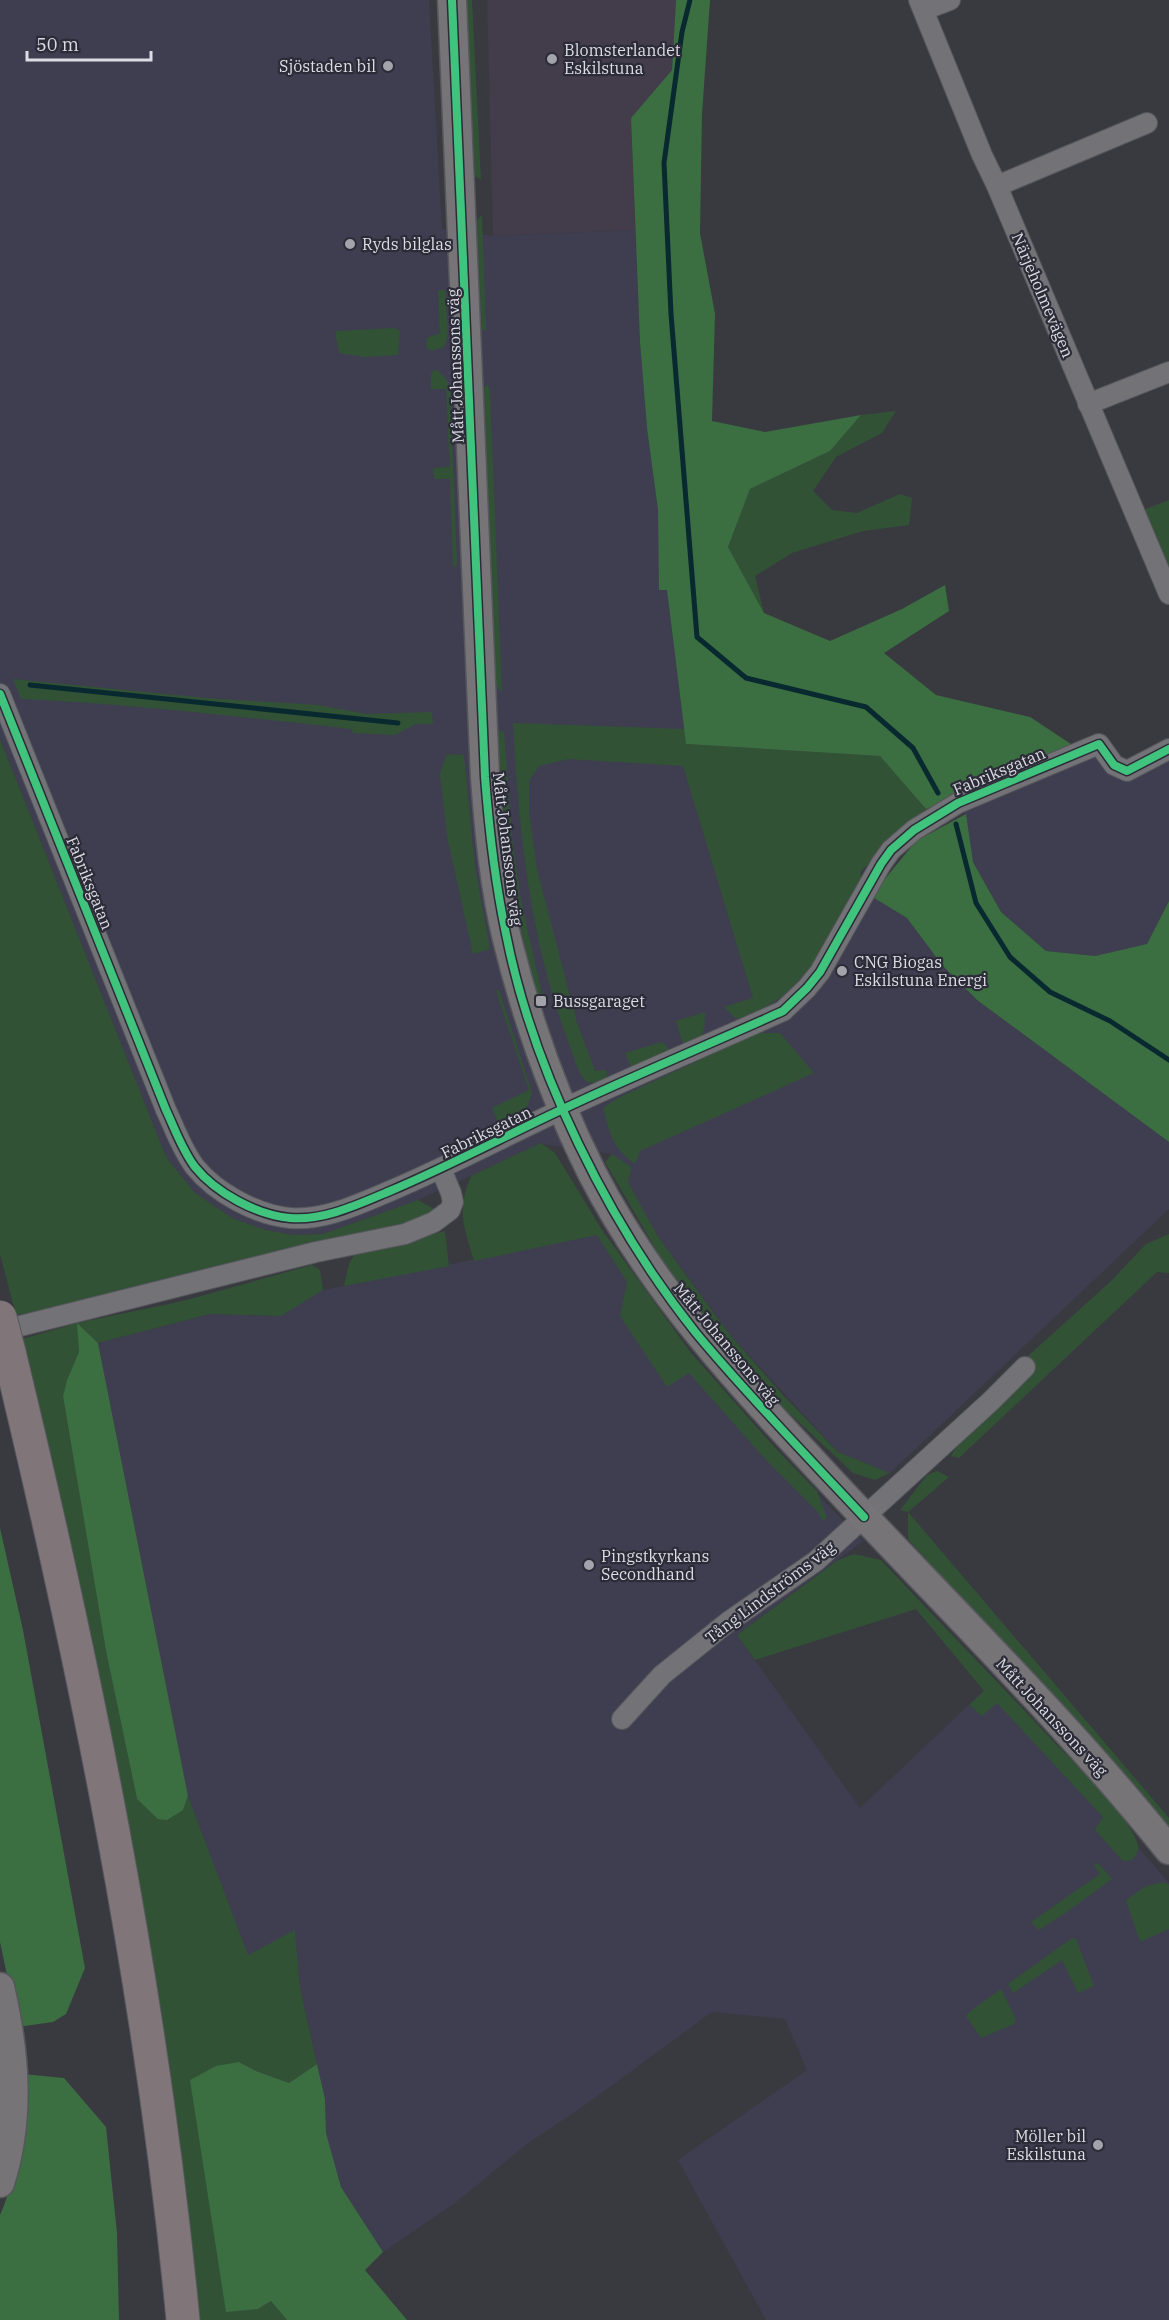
<svg xmlns="http://www.w3.org/2000/svg" width="1169" height="2320" viewBox="0 0 1169 2320" font-family="'IBM Plex Serif',serif">
	<rect width="100%" height="100%" fill="#393940"/>
	<polygon fill="#433c4a" points="487,0 676,0 672,70 631,118 635,230 493,236"/>
	<g fill="#3e3e50">
		<polygon points="0,0 429,0 442,229 493,236 635,230 640,342 647,428 658,510 660,590 667,589 686,744 926,809 860,872 871,895 907,918 942,965 977,1000 1169,1142 1169,1209 890,1473 838,1452 731,1336 657,1235 612,1154 541,1144 418,1200 323,1234 294,1235 266,1230 234,1219 195,1193 166,1157 0,739"/>
		<polygon points="1169,743 1169,901 1147,944 1095,956 1046,951 1001,912 973,862 961,794 1074,746 1111,758 1134,759"/>
		<polygon points="604,1233 651,1312 703,1377 863,1541 737,1635 860,1808 995,1680 1169,1883 1169,2320 766,2320 678,2160 807,2070 785,2019 712,2012 581,2108 527,2144 455,2203 383,2252 341,2187 326,2133 325,2099 300,1988 295,1931 248,1956 188,1796 98,1343 210,1314 281,1316 319,1291"/>
	</g>
	<g fill="#325236">
		<polygon points="467,0 472,0 481,180 475,176"/>
		<polygon points="482,215 486,330 482,331 477,220"/>
		<polygon points="438,290 445,290 448,335 444,347 431,351 426,347 427,338 440,333"/>
		<polygon points="395,328 400,331 398,355 364,357 339,353 335,331"/>
		<polygon points="435,369 444,376 450,386 457,566 453,567 450,479 434,479 433,468 450,467 446,389 431,389 431,374"/>
		<polygon points="488,385 490,391 502,693 495,684 484,387"/>
		<polygon points="896,411 882,433 836,457 813,491 832,510 857,513 900,494 912,498 909,525 863,531 792,553 755,576 764,613 728,547 750,489 830,451 861,415"/>
		<polygon points="1169,500 1169,575 1143,510"/>
		<path d="M13,679L206,698L318,705L367,714L432,712L433,724H416L395,735L353,733L352,729C242,717 132,704 21,699Z"/>
		<path d="M513,723L685,729L686,744L881,756L926,809L860,872L863,878C836,925 811,985 760,1010C751,1014 745,1019 735,1018L724,1007L753,998L683,766L568,759L539,766L529,781V812L537,869L577,1023L595,1071L605,1070L607,1072L606,1080C600,1082 594,1084 588,1082C578,1077 574,1056 570,1046C530,942 519,833 513,723Z"/>
		<polygon points="499,730 504,732 512,839 521,900 542,994 537,995 526,953 513,888 506,841 498,739"/>
		<polygon points="0,739 166,1157 195,1193 234,1219 266,1230 294,1235 323,1234 418,1200 436,1210 418,1223 51,1309 16,1315 0,1254"/>
		<polygon points="447,754 464,755 475,867 490,949 473,954 447,836 440,773"/>
		<polygon points="499,990 532,1093 524,1115 499,1125 492,1108 529,1090 496,991"/>
		<path d="M705,1012C705,1033 704,1036 685,1046L682,1041L676,1021Z"/>
		<path d="M757,1033H780L814,1073L640,1151L635,1164C612,1148 610,1133 603,1108L616,1099Z"/>
		<polygon points="662,1042 668,1048 669,1052 632,1069 625,1053"/>
		<path d="M541,1143L555,1153L604,1233L602,1234H605L691,1353L779,1452L817,1491L827,1518L823,1521L818,1512L766,1460L689,1373L667,1387L620,1316L627,1282L597,1235L474,1261C464,1227 456,1210 471,1176Z"/>
		<polygon points="612,1154 631,1167 628,1182 657,1235 699,1293 731,1336 783,1395 838,1452 890,1473 875,1480 853,1473 788,1412 709,1327 666,1267 605,1162"/>
		<polygon points="445,1231 449,1266 344,1286 349,1264 355,1253"/>
		<polygon points="1169,1234 1169,1273 1157,1272 959,1458 951,1456 956,1448 1034,1371 1028,1356 1111,1281 1146,1244"/>
		<polygon points="312,1265 320,1270 323,1290 281,1316 210,1314 98,1343 78,1324 79,1352 67,1380 63,1396 106,1651 137,1799 183,1810 188,1796 248,1955 295,1930 300,1988 317,2064 289,2083 256,2071 239,2062 226,2311 258,2309 271,2301 287,2320 196,2320 12,1342 77,1323 183,1301"/>
		<polygon points="937,1471 949,1477 908,1512 1169,1818 1169,1831 908,1539 908,1512 900,1510 927,1475"/>
		<path d="M854,1554L881,1560C938,1621 997,1681 1054,1742C1079,1768 1123,1808 1136,1840C1140,1848 1138,1854 1132,1860L1123,1861L1095,1830L1103,1817L997,1703L982,1716L969,1705L984,1691L916,1609L755,1660L737,1635L838,1560Z"/>
		<polygon points="1098,1863 1112,1879 1064,1914 1039,1930 1031,1922 1100,1874 1094,1865"/>
		<polygon points="1164,1882 1169,1885 1169,1929 1140,1942 1126,1900 1146,1886"/>
		<polygon points="1072,1938 1076,1939 1094,1986 1078,1993 1062,1960 1013,1993 1008,1984"/>
		<polygon points="1001,1989 1016,2019 1014,2024 981,2038 966,2016 972,2010"/>
	</g>
	<g fill="#3b6e41">
		<polygon points="676,0 710,0 702,114 700,233 715,314 712,421 765,432 861,415 830,451 750,489 728,547 764,613 830,641 902,609 945,585 949,611 884,653 936,695 1030,717 1074,746 926,809 880,756 686,744 667,590 659,590 658,510 647,428 640,342 631,118 672,70"/>
		<polygon points="966,814 973,862 1001,912 1046,951 1095,956 1147,944 1169,901 1169,1142 977,1000 942,965 907,918 871,896 916,841"/>
		<polygon points="77,1323 98,1343 188,1796 183,1810 167,1820 158,1819 137,1799 106,1651 63,1396 67,1380 79,1352"/>
		<polygon points="0,1528 23,1630 85,1968 66,2014 53,2022 18,2027 0,1942"/>
		<polygon points="239,2062 256,2071 289,2083 317,2064 325,2099 326,2133 341,2187 383,2252 365,2270 407,2320 287,2320 271,2301 258,2309 226,2312 190,2080 216,2066"/>
		<path d="M23,2074L64,2078L106,2127L117,2233L119,2320H0V2215C20,2171 20,2121 23,2074Z"/>
	</g>
	<g fill="none" stroke-linecap="round" stroke-linejoin="round">
		<g stroke="#08292f" stroke-width="5">
			<polyline points="690,0 682,32 664,163 671,314 697,637 746,678 866,707 913,748 938,793"/>
			<polyline points="30,685 398,723"/>
			<polyline points="956,824 976,903 1010,957 1050,992 1110,1021 1169,1060"/>
		</g>
		<defs>
			<g id="street">
				<polyline points="919,0 982,155 997,186 1169,594"/>
				<polyline points="924,10 950,0"/>
				<polyline points="997,186 1147,123"/>
				<polyline points="1088,404 1169,372"/>
				<path d="M0,694L166,1110C175,1129 182,1150 195,1167C216,1193 257,1215 290,1218C324,1221 359,1204 390,1191C449,1166 505,1136 563,1109C635,1075 710,1044 783,1011L807,988L820,972L881,864L891,850L914,830L958,803L1099,744L1114,765L1127,771L1169,749"/>
				<polyline points="0,1331 316,1252 405,1234 434,1222 450,1210 453,1202 451,1193 441,1169"/>
				<polyline points="622,1719 662,1675 728,1622 816,1561 991,1401 1025,1367"/>
			</g>
			<g id="secondary">
				<path d="M452,0L485,777C489,831 494,886 507,939C527,1020 555,1099 592,1173C652,1290 739,1383 828,1478C942,1601 1064,1719 1169,1850"/>
				<path d="M0,1987C15,2052 21,2118 0,2183"/>
			</g>
			<path id="highway" d="M9,1352C86,1671 152,1993 183,2320"/>
		</defs>
		<use href="#street" stroke="#56565d" stroke-width="22"/>
		<use href="#secondary" stroke="#56565d" stroke-width="31"/>
		<use href="#highway" stroke="#56565d" stroke-width="35"/>
		<use href="#street" stroke="#727277" stroke-width="20"/>
		<use href="#secondary" stroke="#777478" stroke-width="28"/>
		<use href="#highway" stroke="#807578" stroke-width="33"/>
		<defs>
			<polyline id="highway-bridge" points="0,1317 9,1352"/>
		</defs>
		<use href="#highway-bridge" stroke="#56565d" stroke-width="35" stroke-linecap="butt"/>
		<use href="#highway-bridge" stroke="#807578" stroke-width="33"/>
		<defs>
			<g id="cycleway">
				<path d="M452,0L485,777C489,830 495,882 506,934C533,1071 609,1224 696,1333C749,1397 808,1457 864,1517"/>
				<path d="M0,694L166,1110C175,1129 182,1150 195,1167C216,1193 257,1215 290,1218C324,1221 359,1204 390,1191C449,1166 505,1136 563,1109C635,1075 710,1044 783,1011L807,988L820,972L881,864L891,850L914,830L958,803L1099,744L1114,765L1127,771L1169,749"/>
			</g>
		</defs>
		<use href="#cycleway" stroke="#2c2c39" stroke-width="11"/>
		<use href="#cycleway" stroke="#40c37c" stroke-width="8"/>
	</g>
	<g fill="#a3a3ab" stroke="#2c2c39" stroke-width="2">
		<circle cx="552" cy="59" r="6"/>
		<circle cx="388" cy="66" r="6"/>
		<circle cx="350" cy="244" r="6"/>
		<circle cx="842" cy="971" r="6"/>
		<rect x="535" y="995" width="12" height="12" rx="3"/>
		<circle cx="589" cy="1565" r="6"/>
		<circle cx="1098" cy="2145" r="6"/>
	</g>
	<g text-anchor="middle" stroke-width="4.5" stroke-linejoin="round" paint-order="stroke">
		<g font-size="16" fill="#dcdce4" stroke="#2c2c39" text-anchor="start">
			<text x="564" y="56">Blomsterlandet<tspan x="564" dy="18">Eskilstuna</tspan></text>
			<text x="376" y="72" text-anchor="end">Sjöstaden bil</text>
			<text x="362" y="250">Ryds bilglas</text>
			<text x="854" y="968">CNG Biogas<tspan x="854" dy="18">Eskilstuna Energi</tspan></text>
			<text x="553" y="1007">Bussgaraget</text>
			<text x="601" y="1562">Pingstkyrkans<tspan x="601" dy="18">Secondhand</tspan></text>
			<text x="1086" y="2142" text-anchor="end">Möller bil<tspan x="1086" dy="18">Eskilstuna</tspan></text>
		</g>
		<g font-size="16" fill="#dcdce4" stroke="#2c2c39">
			<text transform="translate(1043 295) rotate(67)" y="6">Närjeholmevägen</text>
			<text transform="translate(455 366) rotate(-92)" y="6">Mått Johanssons väg</text>
			<text transform="translate(999 771) rotate(-23)" y="6">Fabriksgatan</text>
			<text transform="translate(508 849) rotate(83)" y="6">Mått Johanssons väg</text>
			<text transform="translate(90 883) rotate(68)" y="6">Fabriksgatan</text>
			<text transform="translate(486 1132) rotate(-26)" y="6">Fabriksgatan</text>
			<text transform="translate(727 1344) rotate(50)" y="6">Mått Johanssons väg</text>
			<text transform="translate(770 1592) rotate(-37)" y="6">Tång Lindströms väg</text>
			<text transform="translate(1052 1717) rotate(47)" y="6">Mått Johanssons väg</text>
		</g>
	</g>
	<path d="M27 51v9h124v-9" fill="none" stroke="#dcdce4" stroke-width="3"/>
	<text x="36" y="51" font-size="18" fill="#dcdce4" stroke="#2c2c39" stroke-width="4.5" paint-order="stroke">50 m</text>
</svg>
